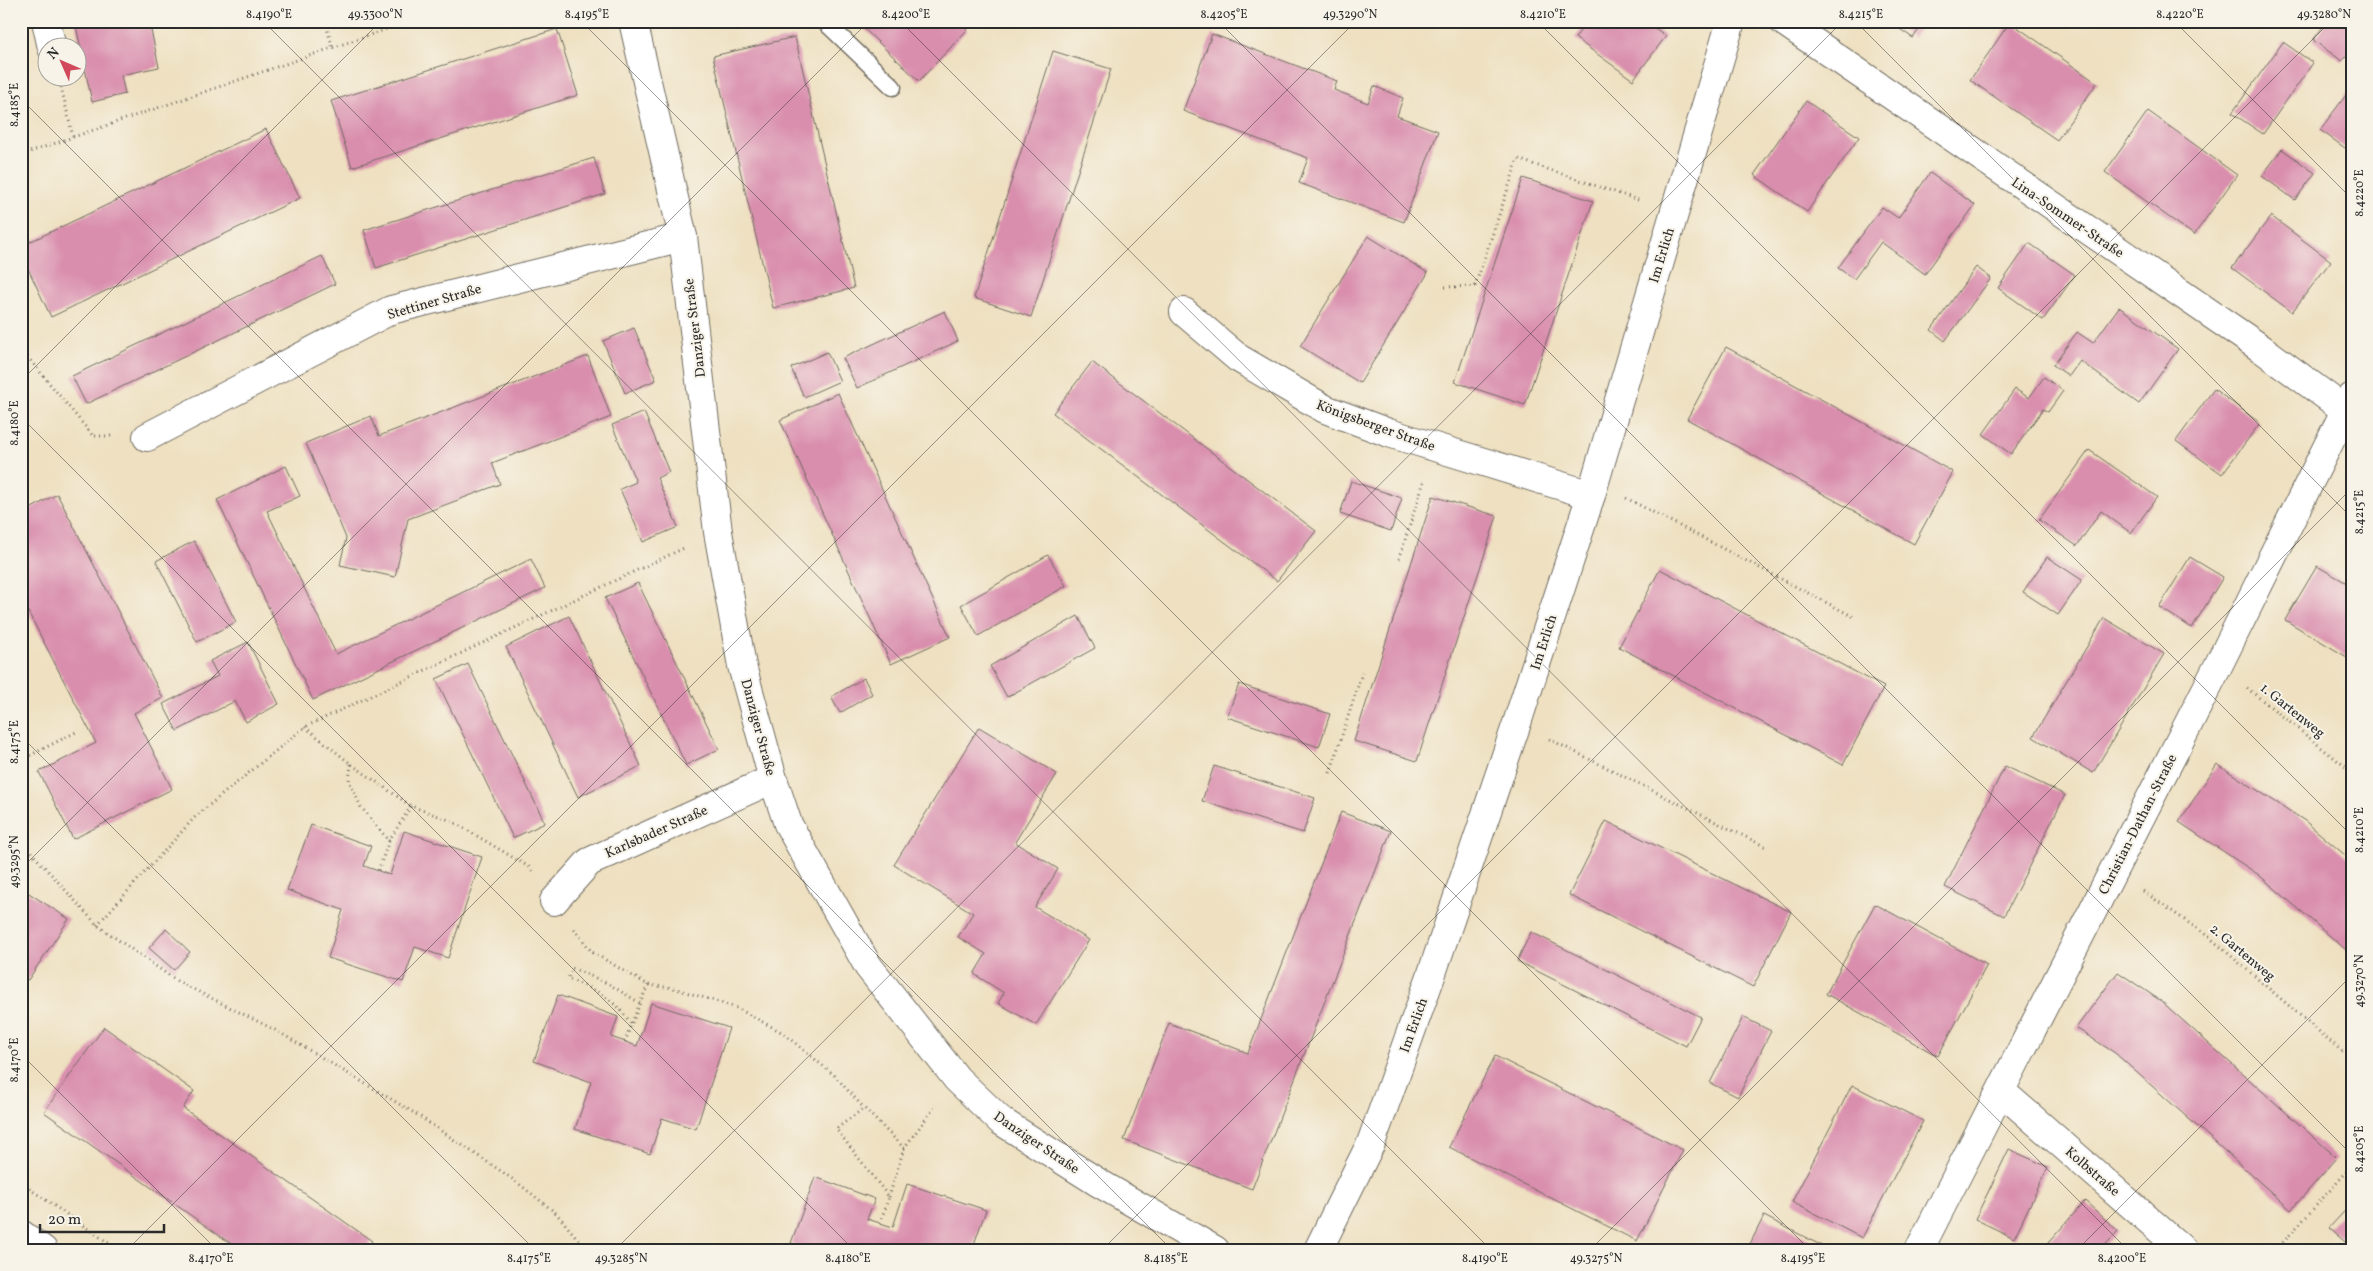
<svg xmlns="http://www.w3.org/2000/svg" width="2373" height="1271" viewBox="0 0 2373 1271" font-family="Vollkorn,serif">
	<rect width="100%" height="100%" fill="#f7f3e8"/>
	<filter id="ink" filterUnits="userSpaceOnUse"><feTurbulence type="fractalNoise" baseFrequency=".02" numOctaves="2"/><feDisplacementMap in="SourceGraphic" scale="10" xChannelSelector="R" yChannelSelector="G"/><feConvolveMatrix kernelMatrix="1 2 1 2 8 2 1 2 1" color-interpolation-filters="sRGB"/></filter>
	<filter id="wash" filterUnits="userSpaceOnUse"><feTurbulence type="fractalNoise" baseFrequency=".0096" numOctaves="4" result="noise"/><feDisplacementMap in="SourceGraphic" scale="20" xChannelSelector="R" yChannelSelector="G"/><feGaussianBlur stdDeviation="1.12" result="paint"/><feColorMatrix in="noise" values="0 0 0 0 0 0 0 0 0 0 0 0 0 0 0 0 0 1.4 0 .05"/><feComposite in="paint" operator="in"/></filter>
	<g filter="url(#wash)">
		<rect width="100%" height="100%" fill="#eee0c0"/>
		<g id="blocks">
			<g fill="#d98ead">
				<polygon points="75,21 149,21 159,67 121,75 125,94 92,102"/>
				<polygon points="856,21 958,21 967,30 919,81"/>
				<polygon points="1587,21 1645,21 1666,36 1633,80 1575,38"/>
				<polygon points="1888,21 1925,21 1913,38"/>
				<polygon points="2327,21 2352,21 2352,48 2342,61 2313,40"/>
				<polygon points="2010,22 2097,83 2057,140 1970,80"/>
				<polygon points="557,29 578,95 352,167 331,101"/>
				<polygon points="1212,34 1337,81 1334,90 1368,103 1374,86 1403,98 1397,116 1438,131 1404,222 1299,183 1308,158 1183,111"/>
				<polygon points="795,37 854,288 773,308 713,56"/>
				<polygon points="2283,42 2313,63 2263,134 2232,113"/>
				<polygon points="1053,51 1111,69 1031,317 974,298"/>
				<polygon points="2352,87 2352,153 2320,130"/>
				<polygon points="1806,101 1859,137 1807,212 1754,175"/>
				<polygon points="2148,111 2237,175 2194,235 2105,172"/>
				<polygon points="266,129 300,198 51,317 21,254 21,246"/>
				<polygon points="2282,149 2315,173 2295,200 2262,176"/>
				<polygon points="594,158 605,194 376,268 364,230"/>
				<polygon points="1930,173 1975,205 1925,274 1881,242 1854,279 1838,268 1882,207 1898,218"/>
				<polygon points="1523,178 1593,201 1525,405 1455,382"/>
				<polygon points="2271,216 2331,261 2292,312 2232,268"/>
				<polygon points="1368,236 1428,273 1360,383 1300,346"/>
				<polygon points="2029,243 2075,275 2043,320 1998,288"/>
				<polygon points="322,256 335,284 86,404 72,376"/>
				<polygon points="1976,267 1991,278 1945,341 1931,330"/>
				<polygon points="2119,307 2178,349 2139,404 2080,361 2069,376 2053,365 2077,332 2093,343"/>
				<polygon points="945,311 958,341 857,388 843,358"/>
				<polygon points="634,328 656,380 625,393 603,341"/>
				<polygon points="1726,347 1953,472 1914,544 1687,419"/>
				<polygon points="827,352 840,381 804,397 791,368"/>
				<polygon points="588,356 611,417 492,463 500,484 408,519 395,577 340,565 346,538 306,443 371,416 379,436"/>
				<polygon points="1092,362 1316,531 1277,581 1053,413"/>
				<polygon points="2044,377 2063,391 2048,412 2043,409 2011,454 1983,434 2015,389 2029,398"/>
				<polygon points="2214,389 2260,423 2222,474 2176,441"/>
				<polygon points="838,393 950,637 891,664 780,420"/>
				<polygon points="644,412 669,472 657,478 678,527 643,542 620,489 636,482 612,425"/>
				<polygon points="2089,450 2157,497 2131,533 2101,511 2077,546 2039,520"/>
				<polygon points="286,466 300,496 267,511 336,654 531,559 545,588 313,700 217,500"/>
				<polygon points="1351,481 1402,498 1391,531 1340,514"/>
				<polygon points="57,494 163,698 134,713 172,789 73,839 39,772 96,743 21,598 21,514"/>
				<polygon points="1433,496 1497,516 1417,761 1354,741"/>
				<polygon points="194,541 236,622 197,642 156,561"/>
				<polygon points="1048,555 1066,586 978,636 961,605"/>
				<polygon points="2047,557 2082,580 2058,615 2023,592"/>
				<polygon points="2190,557 2223,577 2192,628 2159,607"/>
				<polygon points="2317,566 2352,586 2352,660 2285,620"/>
				<polygon points="1660,569 1884,687 1843,765 1619,647"/>
				<polygon points="638,583 719,749 686,765 605,598"/>
				<polygon points="569,616 641,766 578,797 506,647"/>
				<polygon points="1078,616 1095,648 1007,697 990,666"/>
				<polygon points="2104,618 2164,654 2093,773 2033,737"/>
				<polygon points="248,642 279,704 246,722 235,701 177,731 163,704 218,676 210,661"/>
				<polygon points="468,664 545,823 513,838 436,679"/>
				<polygon points="864,678 872,694 840,713 831,697"/>
				<polygon points="1239,684 1330,714 1319,747 1227,717"/>
				<polygon points="979,727 1057,774 1015,842 1058,869 1035,907 1089,940 1036,1025 998,1003 1004,993 974,974 986,954 958,937 973,913 894,865"/>
				<polygon points="2217,764 2305,821 2352,861 2352,955 2259,875 2179,822"/>
				<polygon points="1214,766 1315,798 1303,833 1202,801"/>
				<polygon points="2005,766 2065,795 2004,916 1945,887"/>
				<polygon points="1341,812 1391,831 1252,1189 1124,1140 1169,1023 1248,1053"/>
				<polygon points="1606,821 1791,912 1753,987 1569,895"/>
				<polygon points="311,825 371,846 364,866 390,875 404,831 482,857 448,958 415,947 403,982 328,958 343,910 287,890"/>
				<polygon points="21,888 69,919 28,980 21,976"/>
				<polygon points="1875,904 1987,965 1938,1056 1826,994"/>
				<polygon points="166,929 190,952 174,970 149,948"/>
				<polygon points="1531,932 1701,1017 1686,1046 1517,961"/>
				<polygon points="2118,972 2161,1001 2337,1158 2291,1210 2115,1053 2076,1028"/>
				<polygon points="558,995 618,1017 611,1037 637,1046 651,1003 729,1028 696,1129 662,1118 650,1154 575,1129 591,1082 534,1061"/>
				<polygon points="1743,1017 1771,1031 1738,1097 1710,1083"/>
				<polygon points="104,1027 194,1091 183,1108 372,1241 366,1250 240,1250 44,1112"/>
				<polygon points="1495,1056 1683,1150 1637,1241 1449,1147"/>
				<polygon points="1852,1085 1923,1121 1862,1238 1792,1202"/>
				<polygon points="2009,1149 2048,1167 2014,1238 1975,1219"/>
				<polygon points="815,1177 875,1199 867,1219 893,1227 907,1184 986,1210 972,1250 810,1250 791,1243"/>
				<polygon points="2085,1201 2118,1231 2101,1250 2042,1250"/>
				<polygon points="2352,1203 2352,1248 2329,1228"/>
				<polygon points="1764,1216 1830,1250 1747,1250"/>
			</g>
		</g>
	</g>
	<g filter="url(#ink)">
		<use href="#blocks" fill-opacity="0" stroke="#6f6a5f" stroke-width="1"/>
		<g fill="none" stroke-linecap="round" stroke-linejoin="round">
			<defs>
				<polyline id="lane" points="824,21 893,87"/>
				<g id="street">
					<polyline points="46,21 52,48"/>
					<polyline points="633,21 683,237 718,532 742,666 773,779 788,824 868,966 957,1079 1001,1121 1099,1183 1215,1250"/>
					<polyline points="1783,21 2262,349 2352,415"/>
					<polyline points="1184,312 1238,358 1325,409 1389,433 1591,495"/>
					<polyline points="147,437 391,310 683,237"/>
					<polyline points="554,901 589,862 773,779"/>
					<polyline points="2002,1092 2183,1250"/>
					<polyline points="1318,1250 1371,1143 1431,976 1517,723 1591,495 1731,21"/>
					<polyline points="1919,1250 2217,668 2352,397"/>
				</g>
				<polyline id="secondary" points="21,1234 43,1250"/>
			</defs>
			<use href="#lane" stroke="#6f6a5f" stroke-width="19"/>
			<use href="#street" stroke="#6f6a5f" stroke-width="30"/>
			<use href="#secondary" stroke="#6f6a5f" stroke-width="30"/>
			<g stroke="#6f6a5f" stroke-width="3" stroke-dasharray="1 4" stroke-linecap="butt">
				<polyline points="325,21 333,49"/>
				<polyline points="60,82 73,137"/>
				<polyline points="21,155 410,21"/>
				<polyline points="1445,287 1475,286 1518,159 1641,201"/>
				<polyline points="21,349 93,436 112,436"/>
				<polyline points="1626,498 1854,617"/>
				<polyline points="1399,559 1424,481"/>
				<polyline points="2247,688 2352,772"/>
				<polyline points="305,727 351,764 411,806 452,821 529,867 532,871"/>
				<polyline points="1549,739 1766,847"/>
				<polyline points="21,760 78,731"/>
				<polyline points="351,764 349,781 361,807 389,841 378,871"/>
				<polyline points="1330,773 1363,670"/>
				<polyline points="21,841 97,925 177,981 277,1031 416,1114 514,1180 556,1213 587,1250"/>
				<polyline points="389,841 411,806"/>
				<polyline points="2143,891 2209,937 2352,1060"/>
				<polyline points="97,925 196,816 305,727 684,548"/>
				<polyline points="574,929 592,952 648,985 673,988 737,1008 783,1033 834,1075 864,1108"/>
				<polyline points="632,1023 640,1003"/>
				<path d="M625,1042L631,1024C614,998 596,990 568,979L572,968L607,983L640,1003L648,985"/>
				<polyline points="21,1183 119,1250"/>
				<polyline points="889,1197 904,1148"/>
				<polyline points="880,1223 889,1197 836,1129 864,1108 904,1148 934,1108"/>
				<polyline points="2276,1250 2352,1166"/>
			</g>
			<use href="#lane" stroke="#fff" stroke-width="16"/>
			<use href="#street" stroke="#fff" stroke-width="28"/>
			<use href="#secondary" stroke="#fff" stroke-width="28"/>
		</g>
	</g>
	<path fill="none" stroke="#2b2b2b" stroke-width="1" stroke-opacity="0.45" d="M263,21L1491,1250M581,21L1810,1250M900,21L2128,1250M1218,21L2352,1155M1537,21L2352,836M1855,21L2352,518M2174,21L2352,199M21,99L1172,1250M21,381L381,21M21,417L854,1250M21,736L535,1250M21,869L869,21M21,1054L217,1250M127,1250L1356,21M615,1250L1843,21M1102,1250L2331,21M1590,1250L2352,488M2077,1250L2352,975"/>
	<g text-anchor="middle" stroke-width="4" stroke-linejoin="round" paint-order="stroke">
		<g font-size="14" fill="#2b2b2b" stroke="#f7f3e8">
			<text transform="translate(2068 217) rotate(34)" y="5">Lina-Sommer-Straße</text>
			<text transform="translate(1661 255) rotate(-73)" y="5">Im Erlich</text>
			<text transform="translate(434 301) rotate(-16)" y="5">Stettiner Straße</text>
			<text transform="translate(694 328) rotate(-97)" y="5">Danziger Straße</text>
			<text transform="translate(1376 425) rotate(20)" y="5">Königsberger Straße</text>
			<text transform="translate(1543 642) rotate(-72)" y="5">Im Erlich</text>
			<text transform="translate(2293 710) rotate(39)" y="5">1. Gartenweg</text>
			<text transform="translate(759 727) rotate(75)" y="5">Danziger Straße</text>
			<text transform="translate(2137 824) rotate(-63)" y="5">Christian-Dathan-Straße</text>
			<text transform="translate(656 831) rotate(-24)" y="5">Karlsbader Straße</text>
			<text transform="translate(2243 952) rotate(40)" y="5">2. Gartenweg</text>
			<text transform="translate(1413 1025) rotate(-70)" y="5">Im Erlich</text>
			<text transform="translate(1037 1142) rotate(34)" y="5">Danziger Straße</text>
			<text transform="translate(2093 1171) rotate(41)" y="5">Kolbstraße</text>
		</g>
	</g>
	<rect width="2373" height="1271" fill="none" stroke="#f7f3e8" stroke-width="55"/>
	<g transform="translate(62 62) rotate(315)"><circle r="24" fill="#f7f3e8" stroke="#a5a39c"/>
	<path d="M0-4L9 19L0 12L-9 19Z" fill="#d1495b"/>
	<text y="-8" font-size="14" font-weight="bold" text-anchor="middle" fill="#2b2b2b">N</text>
	</g>
	<path d="M40 1224v8h124v-8" fill="none" stroke="#2b2b2b" stroke-width="2.5"/>
	<text x="48" y="1224" font-size="15" fill="#2b2b2b" stroke="#f7f3e8" stroke-width="4" paint-order="stroke">20 m</text>
	<rect x="28" y="28" width="2318" height="1216" fill="none" stroke="#2b2b2b" stroke-width="2"/>
	<g font-size="12" text-anchor="middle" fill="#2b2b2b">
		<text x="269" y="18">8.4190°E</text>
		<text x="375" y="18">49.3300°N</text>
		<text x="587" y="18">8.4195°E</text>
		<text x="906" y="18">8.4200°E</text>
		<text x="1224" y="18">8.4205°E</text>
		<text x="1350" y="18">49.3290°N</text>
		<text x="1543" y="18">8.4210°E</text>
		<text x="1861" y="18">8.4215°E</text>
		<text x="2180" y="18">8.4220°E</text>
		<text x="2324" y="18">49.3280°N</text>
		<text transform="translate(14 105) rotate(-90)" y="4">8.4185°E</text>
		<text transform="translate(2359 193) rotate(-90)" y="4">8.4220°E</text>
		<text transform="translate(14 423) rotate(-90)" y="4">8.4180°E</text>
		<text transform="translate(2359 512) rotate(-90)" y="4">8.4215°E</text>
		<text transform="translate(14 742) rotate(-90)" y="4">8.4175°E</text>
		<text transform="translate(2359 830) rotate(-90)" y="4">8.4210°E</text>
		<text transform="translate(14 862) rotate(-90)" y="4">49.3295°N</text>
		<text transform="translate(2359 981) rotate(-90)" y="4">49.3270°N</text>
		<text transform="translate(14 1060) rotate(-90)" y="4">8.4170°E</text>
		<text transform="translate(2359 1149) rotate(-90)" y="4">8.4205°E</text>
		<text x="211" y="1262">8.4170°E</text>
		<text x="529" y="1262">8.4175°E</text>
		<text x="621" y="1262">49.3285°N</text>
		<text x="848" y="1262">8.4180°E</text>
		<text x="1166" y="1262">8.4185°E</text>
		<text x="1485" y="1262">8.4190°E</text>
		<text x="1596" y="1262">49.3275°N</text>
		<text x="1803" y="1262">8.4195°E</text>
		<text x="2122" y="1262">8.4200°E</text>
	</g>
</svg>
